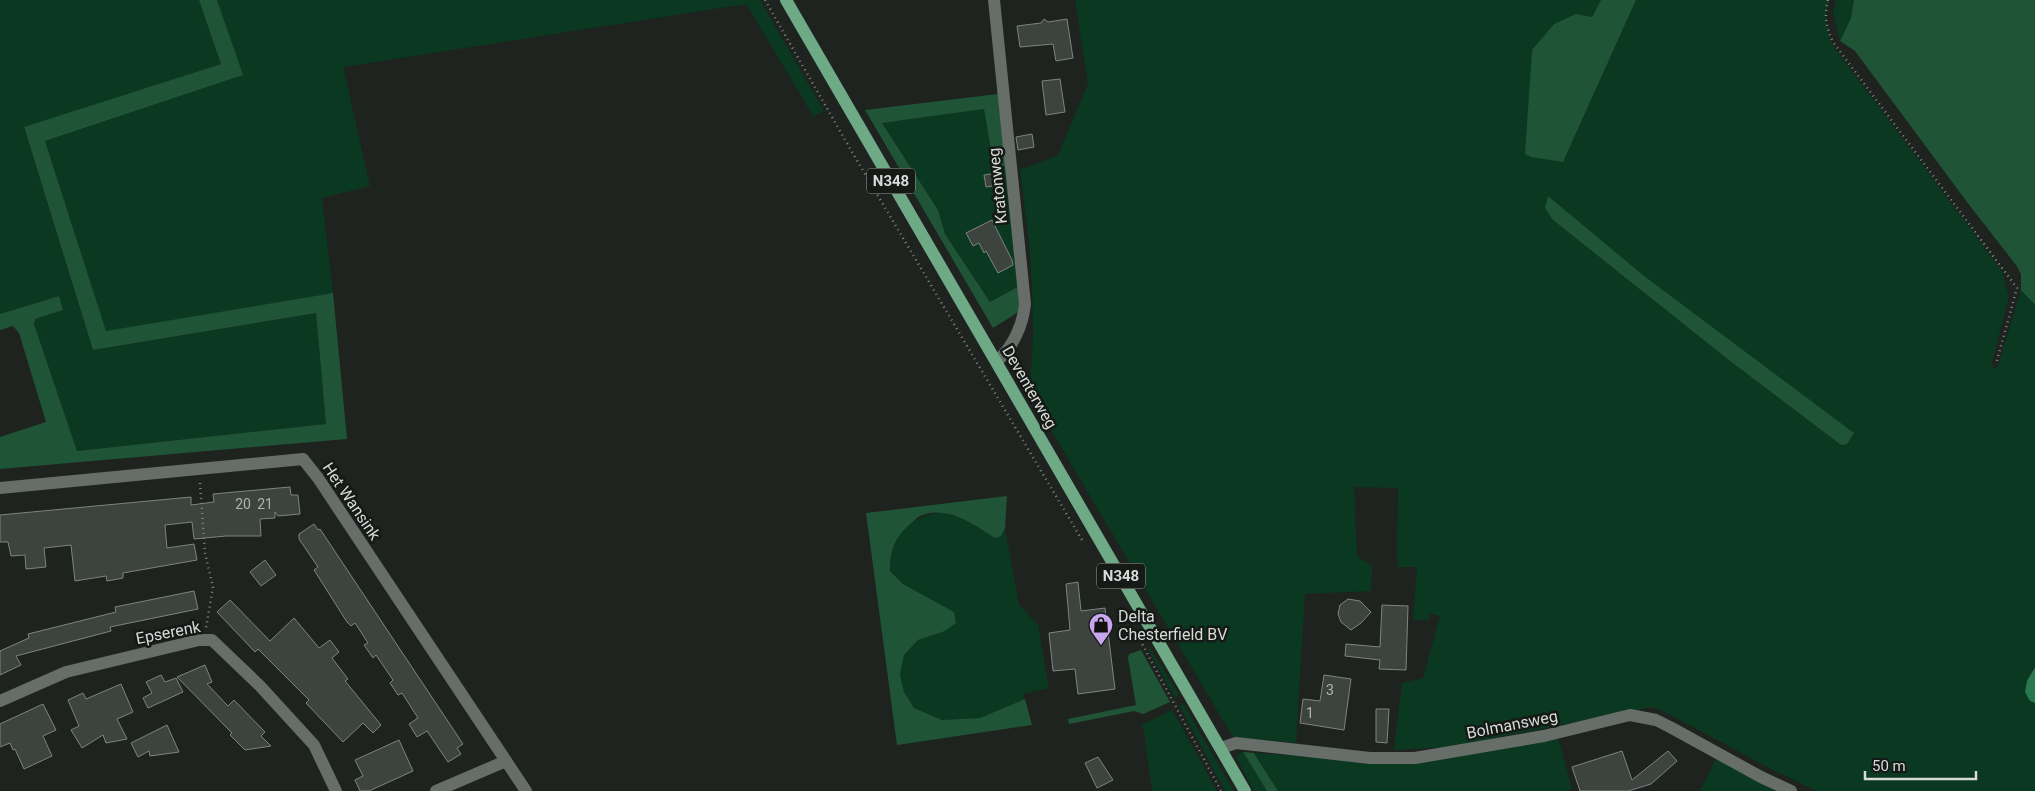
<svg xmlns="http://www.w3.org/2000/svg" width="2035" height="791" viewBox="0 0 2035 791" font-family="Roboto,sans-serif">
	<rect width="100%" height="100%" fill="#1e2320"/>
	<g fill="#0a3821" fill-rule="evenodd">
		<polygon points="0,0 199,0 221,64 24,128 93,350 316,313 326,424 77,451 34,324 35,319 63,310 59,296 0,314"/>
		<polygon points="217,0 760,0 824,111 813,116 746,4 343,67 370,186 322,198 333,293 106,332 45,141 242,75"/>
		<path d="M1075,0H1601L1592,17L1532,50L1530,90L1563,162L1636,0H1829C1824,20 1825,27 1833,46L2002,271L2009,297L1991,366L1997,369L2021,290L2035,305V667L2032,669L2030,701L2035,703V791H1817L1771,769L1663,711L1651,707L1449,747L1394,750L1402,683L1423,678L1440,616L1430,613L1429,620H1413L1417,567H1397L1398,488L1354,487L1357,556L1372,566L1371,591L1305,594L1296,743L1233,737L1032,398L1030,389L1033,335L1032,285L1029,241L1020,170L1058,155L1088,84ZM1548,196L1841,445L1730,361L1553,220Z"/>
		<polygon points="1836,0 1854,0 1851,18 1840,41 1833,13"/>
		<polygon points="984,109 994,167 1006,166 1021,285 990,302 945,234 938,210 882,123"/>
		<path d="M939,512L961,518L995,538L1001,536L1005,528L1019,605L1038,625L1049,688L1023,694L1025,699L980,718L942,720L914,708L904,692L900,675L904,655L918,640L945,631L953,612L903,584L890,571C891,536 905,520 939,512Z"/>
		<polygon points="1150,648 1179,695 1175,698 1148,649"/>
		<polygon points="1184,705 1234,791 1225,791 1179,705"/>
		<polygon points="1172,710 1217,791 1152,791 1144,732 1141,725"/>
		<polygon points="1558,737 1572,789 1568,791 1278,791 1255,753 1393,763"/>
		<polygon points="1243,752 1267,791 1254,791 1237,759 1237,755"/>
		<polygon points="1716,758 1775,786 1775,791 1700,791"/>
	</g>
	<g fill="#1f5437">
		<polygon points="199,0 217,0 243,75 45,141 106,331 333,293 347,439 0,469 0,437 46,422 19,333 13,326 0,330 0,314 59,296 63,310 35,319 34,324 77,451 326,424 316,313 93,350 24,127 221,64"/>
		<polygon points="1601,0 1636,0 1563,162 1531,157 1525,154 1532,50 1554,24 1576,14 1592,17"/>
		<polygon points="1854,0 2035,0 2035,305 2021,290 2021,274 2016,265 1967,202 1855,51 1840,41 1851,18"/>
		<polygon points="998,94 1006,166 994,167 984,109 882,123 938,210 945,234 990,302 1021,285 1023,309 993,328 865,110"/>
		<polygon points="1548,196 1644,276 1854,433 1847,444 1841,445 1730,361 1553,220 1545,208"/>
		<path d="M1007,496L1005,528L1001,536L995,538C974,525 947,504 920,516C916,518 912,523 908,526C894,539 890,552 890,571L903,584L954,612L956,623L945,631L918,640L904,655L900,675L904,692L914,708L942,720L980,718L1025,699L1032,725L897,745L866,513Z"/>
		<polygon points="1141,650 1170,702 1143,714 1134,711 1069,724 1068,719 1136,705 1128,658 1129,654"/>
		<polygon points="1243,752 1254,753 1278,791 1267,791"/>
	</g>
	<polygon fill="#2a784f" points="2035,667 2035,703 2030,701 2025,692 2027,681"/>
	<g fill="#3d433f" stroke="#7e8480">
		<polygon points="1044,19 1048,22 1067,19 1073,58 1056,61 1053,44 1020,47 1017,26 1041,23"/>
		<polygon points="1060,79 1065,112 1046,115 1042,81"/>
		<polygon points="1032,134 1034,147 1018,150 1016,137"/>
		<polygon points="997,173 999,185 986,187 984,175"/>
		<polygon points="992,220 1012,260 1013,265 998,273 986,251 984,253 979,243 973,246 966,233"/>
		<polygon points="290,487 291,495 298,495 300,514 278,516 275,512 275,518 260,519 261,536 226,536 194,539 192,522 165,525 167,548 194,544 197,560 123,573 123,578 107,581 106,576 75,581 71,545 44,548 46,567 26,569 25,555 11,556 8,542 0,542 0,515 191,497 191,505 214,502 213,494"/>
		<polygon points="314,524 318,530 320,529 463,744 457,748 461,754 448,762 427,731 417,737 409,724 418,718 402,693 398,695 390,683 393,680 376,655 373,658 371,655 364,645 368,643 355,623 351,626 347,622 314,570 318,567 299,539 299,534"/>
		<polygon points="265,560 276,575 261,586 250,572"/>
		<polygon points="1078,582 1081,611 1105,608 1115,689 1078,694 1075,669 1053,671 1049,633 1070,630 1066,584"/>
		<polygon points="194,591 198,609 110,627 111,631 16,656 21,665 0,675 0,651 29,638 28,634 116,612 115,607"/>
		<polygon points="1348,599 1360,601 1371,612 1361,623 1351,630 1341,622 1338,614 1340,605"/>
		<polygon points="230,600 270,641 294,618 319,648 330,640 339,652 332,658 348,679 345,681 381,725 373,733 363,723 343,742 306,703 309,700 258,649 255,652 217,612"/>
		<polygon points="1382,605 1408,606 1406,670 1379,669 1380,660 1345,656 1346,644 1380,647"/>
		<polygon points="205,665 212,682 207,684 228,706 234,700 265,732 261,736 271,746 245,750 230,735 232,733 177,677"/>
		<polygon points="161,675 165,682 176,678 183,692 148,708 143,698 152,693 146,682"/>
		<polygon points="1324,675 1351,679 1344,730 1300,723 1303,699 1320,701"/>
		<polygon points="121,684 133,712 117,719 127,739 106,743 103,735 82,748 71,730 79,726 68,700 83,693 86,699"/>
		<polygon points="43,704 56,730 43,736 52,756 24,769 15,749 13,750 10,743 0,747 0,724"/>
		<polygon points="1376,709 1389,709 1387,743 1376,742"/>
		<polygon points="167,725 179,752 150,756 149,751 138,757 131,743"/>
		<polygon points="399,740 413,771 369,791 360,791 355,780 363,776 355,760"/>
		<polygon points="1622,751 1632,780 1668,751 1677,761 1651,784 1628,791 1580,791 1572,767"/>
		<polygon points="1098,757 1113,780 1097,788 1085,763"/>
	</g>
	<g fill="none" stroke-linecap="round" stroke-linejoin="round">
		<g stroke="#838684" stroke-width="2.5" stroke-dasharray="1 4" stroke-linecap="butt">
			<polyline points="765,0 852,152 1082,540"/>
			<path d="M1828,0C1824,16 1826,27 1833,42L2017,288L1996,364"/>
			<polyline points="200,483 205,553 213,587 206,628"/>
			<polyline points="1140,640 1221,791"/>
		</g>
		<g stroke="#676d69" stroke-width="12">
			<path d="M994,0L1025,304C1023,325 1013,347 997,361"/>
			<polyline points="0,488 303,459 318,478 526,791"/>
			<polyline points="0,701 66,672 199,640 212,640 260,686 314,745 336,791"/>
			<polyline points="1221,748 1236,743 1370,758 1415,758 1544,736 1630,715 1656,720 1670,727 1761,777 1791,791"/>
			<polyline points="436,791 506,761"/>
		</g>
		<polyline stroke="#6faa87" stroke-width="12" points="786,0 1245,791"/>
	</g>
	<defs>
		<symbol id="shop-pin" viewBox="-11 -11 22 30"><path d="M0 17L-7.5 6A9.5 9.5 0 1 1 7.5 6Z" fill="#c9a5ee" stroke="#151a16"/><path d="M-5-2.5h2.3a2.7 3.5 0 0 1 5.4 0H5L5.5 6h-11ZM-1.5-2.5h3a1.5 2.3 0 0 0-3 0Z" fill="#111"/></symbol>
	</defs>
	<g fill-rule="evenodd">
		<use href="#shop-pin" x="1087" y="611" width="28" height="38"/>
	</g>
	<g text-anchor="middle" stroke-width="5" stroke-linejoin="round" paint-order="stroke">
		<g font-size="14" fill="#b1b5b2">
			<text x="243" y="509">20</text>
			<text x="265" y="509">21</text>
			<text x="1330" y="695">3</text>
			<text x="1310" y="718">1</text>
		</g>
		<g fill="#151a16" stroke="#9ea19e" stroke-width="1">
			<rect x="867" y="168.5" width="48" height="25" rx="4"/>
			<rect x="1097" y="563.5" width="48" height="25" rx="4"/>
		</g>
		<g font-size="15" font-weight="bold" fill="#d8dbd9">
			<text x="891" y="186">N348</text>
			<text x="1121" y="581">N348</text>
		</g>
		<g font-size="16" fill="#d8dbd9" stroke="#151a16">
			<text transform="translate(997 186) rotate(-96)" y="6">Kratonweg</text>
			<text transform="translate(1030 387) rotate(60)" y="6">Deventerweg</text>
			<text transform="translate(352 501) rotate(56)" y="6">Het Wansink</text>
			<text transform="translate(168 632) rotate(-11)" y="6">Epserenk</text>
			<text transform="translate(1512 724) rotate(-11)" y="6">Bolmansweg</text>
		</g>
		<g font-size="16" fill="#d8dbd9" stroke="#151a16" text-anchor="start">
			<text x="1118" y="622">Delta<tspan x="1118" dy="18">Chesterfield BV</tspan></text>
		</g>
	</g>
	<path d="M1865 771v8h111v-8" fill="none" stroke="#d8dbd9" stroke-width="2.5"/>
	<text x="1872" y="771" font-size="15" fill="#d8dbd9" stroke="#151a16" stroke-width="4" paint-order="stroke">50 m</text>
</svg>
